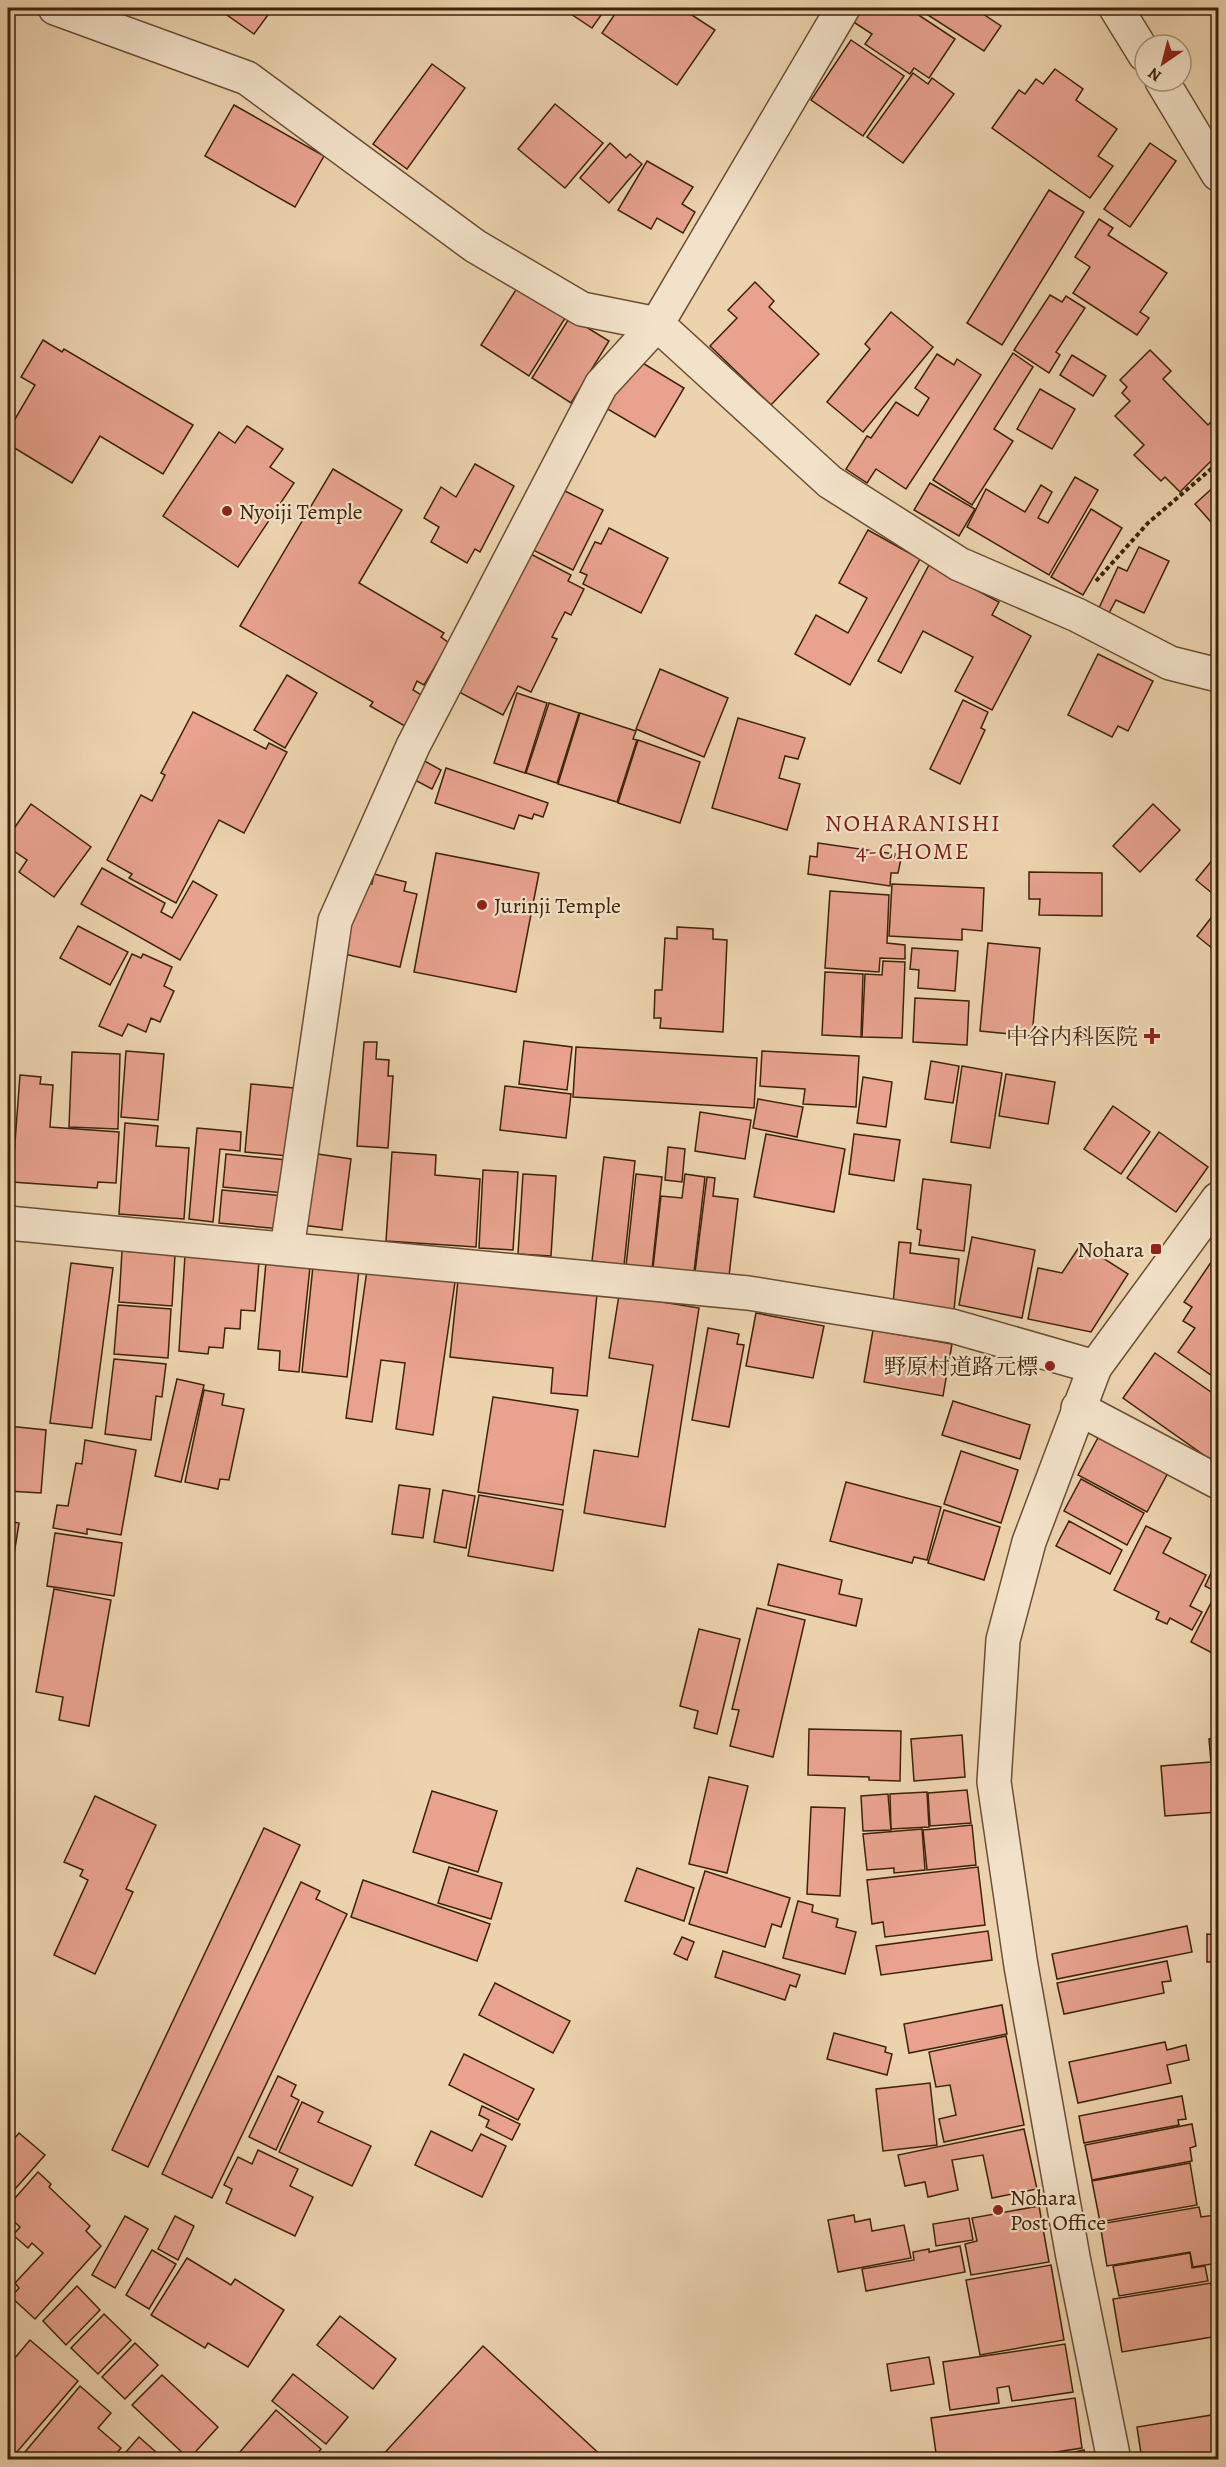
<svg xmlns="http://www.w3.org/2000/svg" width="1226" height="2467" viewBox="0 0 1226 2467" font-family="Alegreya,'Noto Serif JP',serif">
	<rect width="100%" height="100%" fill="#ecd3ae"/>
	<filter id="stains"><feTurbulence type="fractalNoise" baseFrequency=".00333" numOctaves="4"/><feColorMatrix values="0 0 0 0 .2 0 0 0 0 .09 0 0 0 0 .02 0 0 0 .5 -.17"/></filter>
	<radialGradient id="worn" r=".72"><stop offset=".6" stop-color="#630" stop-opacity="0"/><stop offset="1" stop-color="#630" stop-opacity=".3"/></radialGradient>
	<g fill="#e8a28e" stroke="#3e220a" stroke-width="1.5">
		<polygon points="217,8 273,8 254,34"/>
		<polygon points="562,8 606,8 592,28"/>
		<polygon points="619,8 681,8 715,30 677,85 602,33"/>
		<polygon points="857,8 908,8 955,39 929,78 914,68 910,74 865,44 872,34 849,19"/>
		<polygon points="917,8 974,8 1001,26 984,51"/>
		<polygon points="851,40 904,76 863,136 811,100"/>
		<polygon points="432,64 465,88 407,169 373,144"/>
		<polygon points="1055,69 1083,89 1076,100 1117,129 1098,156 1113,166 1090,198 992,128 1019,90 1025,94 1036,79 1043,84"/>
		<polygon points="913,73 928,84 932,78 954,94 903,163 867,137"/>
		<polygon points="555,104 603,143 565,188 518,149"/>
		<polygon points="234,105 324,156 295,207 205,156"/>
		<polygon points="610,143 626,158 630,154 642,164 609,203 580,178"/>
		<polygon points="1150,143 1176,161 1130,227 1104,209"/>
		<polygon points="647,161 693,187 682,204 695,212 683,233 657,218 651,229 618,210"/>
		<polygon points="1049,190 1084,212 1002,345 967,323"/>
		<polygon points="1099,219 1113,228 1108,235 1167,273 1140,312 1149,318 1137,335 1073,293 1090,267 1075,257"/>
		<polygon points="755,282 774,301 769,307 819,354 771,405 710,346 737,318 728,310"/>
		<polygon points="519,285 567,315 529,376 481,345"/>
		<polygon points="1050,295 1062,302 1066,296 1085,308 1056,352 1060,355 1049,373 1014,350"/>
		<polygon points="891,312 933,347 863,432 827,402 870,349 865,344"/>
		<polygon points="570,317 609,341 571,403 532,378"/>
		<polygon points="43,340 62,352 64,349 193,425 163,474 100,436 72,483 8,444 8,431 35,385 21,377"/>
		<polygon points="1150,350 1171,371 1163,379 1208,425 1212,421 1218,428 1218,454 1180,492 1165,477 1161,481 1134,455 1144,445 1115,416 1130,401 1122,393 1127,387 1120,380"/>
		<polygon points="1013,353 1033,367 994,429 1013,441 972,505 933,480"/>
		<polygon points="937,354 954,365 957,359 981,375 906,489 876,469 867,483 846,469 867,436 871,438 896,402 918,416 929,398 915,388"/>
		<polygon points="1072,355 1106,376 1093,396 1060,375"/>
		<polygon points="636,359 684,388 655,437 606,408"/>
		<polygon points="1040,389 1075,409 1052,449 1017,429"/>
		<polygon points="247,426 283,449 270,467 294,483 238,567 163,516 219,432 235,443"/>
		<polygon points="475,464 514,486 480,552 475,549 467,563 431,542 439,527 424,518 441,487 456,497"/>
		<polygon points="333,469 402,510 359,583 444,633 441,637 449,643 424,685 417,681 413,690 428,699 410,729 370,706 373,702 240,626"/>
		<polygon points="1075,477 1098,490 1049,575 967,527 986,489 1025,512 1041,485 1052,492 1038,518 1048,523"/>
		<polygon points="930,483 975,509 959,536 914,510"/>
		<polygon points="1218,483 1218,530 1195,504"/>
		<polygon points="557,487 603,510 573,570 527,547"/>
		<polygon points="1091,509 1122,528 1083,595 1051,577"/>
		<polygon points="609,528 668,558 641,613 583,584 587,575 580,572 595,542 601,544"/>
		<polygon points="868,530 920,559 850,685 795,654 816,615 848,633 867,598 839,583"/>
		<polygon points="1139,547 1169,561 1144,613 1116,600 1109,613 1099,608 1118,567 1127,571"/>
		<polygon points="525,551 571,575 568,581 584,589 571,615 565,612 552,637 557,639 531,692 518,686 503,715 455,690"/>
		<polygon points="929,565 999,602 992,615 1031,636 992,710 955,691 973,657 923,631 901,673 878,661"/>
		<polygon points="1098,654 1153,681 1128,731 1118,726 1112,737 1068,715"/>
		<polygon points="660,669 728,698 704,757 636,729"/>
		<polygon points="287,675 317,693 285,748 254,730"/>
		<polygon points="517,693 547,703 525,773 494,763"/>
		<polygon points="963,700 988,712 981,728 985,730 960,784 930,769"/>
		<polygon points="549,703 579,713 557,783 526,773"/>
		<polygon points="193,712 266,749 269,743 287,752 244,833 219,820 176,903 129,878 132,874 107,860 141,795 152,801 165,775 161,773"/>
		<polygon points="580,713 636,731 633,739 637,740 617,802 558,784"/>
		<polygon points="738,718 805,738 798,759 785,756 779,778 800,784 787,830 712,808"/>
		<polygon points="638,740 700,762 680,823 618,803"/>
		<polygon points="421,759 441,770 432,789 411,778"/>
		<polygon points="446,768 548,803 543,817 534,814 532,819 519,815 514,829 435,803"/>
		<polygon points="31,804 91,847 54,897 19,872 27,860 8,847 8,837"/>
		<polygon points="1153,804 1180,830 1140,872 1113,846"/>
		<polygon points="818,843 895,854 894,858 901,859 898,873 891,873 890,886 808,874 810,856 817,857"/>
		<polygon points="436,853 539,873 516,992 414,972"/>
		<polygon points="1218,853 1218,898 1196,880"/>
		<polygon points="102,868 165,903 161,912 172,918 193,881 217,895 180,960 81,904"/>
		<polygon points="1029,872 1102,873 1102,916 1039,915 1040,899 1029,899"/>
		<polygon points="374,874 406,882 404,891 417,894 400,967 340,953 358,880 372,884"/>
		<polygon points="892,884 984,888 982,931 962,929 962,940 889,936"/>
		<polygon points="830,891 889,895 887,943 905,945 905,959 880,958 879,972 825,968"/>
		<polygon points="1218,909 1218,953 1197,936"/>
		<polygon points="78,926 128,952 110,985 60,958"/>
		<polygon points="677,927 713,929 713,939 727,940 723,1032 660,1028 661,1018 654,1018 655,990 662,990 665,938 677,939"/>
		<polygon points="988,943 1040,948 1032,1036 980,1031"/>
		<polygon points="912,948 958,951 955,991 918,988 919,970 910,969"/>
		<polygon points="132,954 141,958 143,954 172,967 164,986 174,991 160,1022 151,1018 146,1032 128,1024 122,1036 99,1026"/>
		<polygon points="883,961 905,962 902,1038 862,1037 865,974 882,975"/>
		<polygon points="825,972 863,974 861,1037 822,1035"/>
		<polygon points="915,998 969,1001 967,1045 913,1042"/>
		<polygon points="524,1041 572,1047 567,1090 519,1084"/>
		<polygon points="364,1042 377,1042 376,1059 389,1060 388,1076 393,1076 388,1148 357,1146"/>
		<polygon points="576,1047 757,1058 754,1108 573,1097"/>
		<polygon points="126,1051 164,1054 158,1120 121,1117"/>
		<polygon points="762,1051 859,1056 856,1107 803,1104 805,1089 760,1086"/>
		<polygon points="72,1052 120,1054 118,1129 69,1127"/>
		<polygon points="931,1061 959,1066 953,1103 925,1099"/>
		<polygon points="962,1066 1002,1073 990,1148 951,1142"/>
		<polygon points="1006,1074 1055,1082 1048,1124 999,1116"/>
		<polygon points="20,1075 41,1077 40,1084 53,1085 50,1127 119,1132 116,1183 98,1182 97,1188 12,1182"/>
		<polygon points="863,1077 892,1082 886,1127 857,1123"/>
		<polygon points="251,1084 294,1088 288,1156 245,1152"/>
		<polygon points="505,1086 571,1094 566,1138 500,1130"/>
		<polygon points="758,1099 803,1107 797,1137 753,1128"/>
		<polygon points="1113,1106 1150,1132 1121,1174 1084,1149"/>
		<polygon points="700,1112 751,1120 745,1159 695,1151"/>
		<polygon points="125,1123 158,1126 156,1146 189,1148 184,1219 119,1214"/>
		<polygon points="197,1128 241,1132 240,1151 220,1149 213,1222 189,1219"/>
		<polygon points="1159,1132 1208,1167 1176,1212 1127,1178"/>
		<polygon points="766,1134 845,1149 834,1212 754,1197"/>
		<polygon points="854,1134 900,1140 894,1181 849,1174"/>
		<polygon points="668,1147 685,1149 682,1182 665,1180"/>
		<polygon points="392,1152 436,1155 435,1175 480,1179 476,1247 386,1241"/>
		<polygon points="311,1153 351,1159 342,1230 302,1225"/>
		<polygon points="226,1154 287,1160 284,1193 223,1187"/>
		<polygon points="604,1157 635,1161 624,1265 592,1261"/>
		<polygon points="483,1170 518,1172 513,1250 479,1248"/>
		<polygon points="523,1174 556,1176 551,1256 518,1254"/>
		<polygon points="636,1174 662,1177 652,1269 626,1266"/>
		<polygon points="685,1174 705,1177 694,1272 653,1268 661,1196 682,1198"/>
		<polygon points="707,1177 715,1178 713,1196 738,1199 729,1276 695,1272"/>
		<polygon points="923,1179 971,1185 964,1251 919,1245 921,1230 917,1229"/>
		<polygon points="222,1190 284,1196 281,1229 219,1223"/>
		<polygon points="972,1237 1035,1250 1022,1318 959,1305"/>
		<polygon points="899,1242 911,1243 910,1253 959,1259 954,1310 893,1303"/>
		<polygon points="1081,1244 1128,1274 1091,1332 1028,1319 1038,1268 1062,1273"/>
		<polygon points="122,1251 175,1255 172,1306 119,1302"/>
		<polygon points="1218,1252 1218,1380 1178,1352 1195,1328 1183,1321 1192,1307 1184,1302"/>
		<polygon points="185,1255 259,1261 255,1311 241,1310 240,1329 225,1328 223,1348 209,1347 208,1354 179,1351"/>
		<polygon points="266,1262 310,1267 299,1372 279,1370 280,1351 258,1349"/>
		<polygon points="71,1263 113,1268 92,1428 50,1423"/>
		<polygon points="313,1266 359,1270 347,1377 302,1372"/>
		<polygon points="367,1270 455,1282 433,1435 396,1429 405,1363 381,1360 372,1422 346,1418"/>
		<polygon points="458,1280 597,1294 587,1396 551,1393 553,1368 450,1357"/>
		<polygon points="619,1295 699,1308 665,1527 584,1513 594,1450 638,1457 653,1365 609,1358"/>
		<polygon points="118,1305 171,1309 168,1358 114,1354"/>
		<polygon points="756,1313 824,1326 813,1378 746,1366"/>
		<polygon points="708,1328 739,1334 737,1344 744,1345 729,1427 692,1420"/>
		<polygon points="873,1330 952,1344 943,1396 864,1382"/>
		<polygon points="1155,1353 1218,1397 1218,1465 1123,1398"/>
		<polygon points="114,1359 166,1364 162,1397 156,1396 151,1440 105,1434"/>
		<polygon points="177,1379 204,1385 181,1482 155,1476"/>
		<polygon points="204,1390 224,1394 222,1405 244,1409 229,1480 220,1479 218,1489 185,1482"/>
		<polygon points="493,1397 578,1410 563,1505 478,1492"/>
		<polygon points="953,1401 1030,1425 1020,1459 942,1435"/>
		<polygon points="8,1426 46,1430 41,1493 8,1491"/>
		<polygon points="1100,1434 1169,1471 1147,1512 1078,1475"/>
		<polygon points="85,1440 136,1450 121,1535 87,1529 87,1534 53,1528 57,1505 68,1506 76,1463 82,1464"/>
		<polygon points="961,1451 1018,1470 1001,1523 944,1504"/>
		<polygon points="1081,1479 1144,1513 1127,1545 1064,1511"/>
		<polygon points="846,1482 941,1507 927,1560 914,1557 912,1563 830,1541"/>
		<polygon points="399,1485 430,1489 423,1538 392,1534"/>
		<polygon points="443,1490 475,1496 466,1548 434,1542"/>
		<polygon points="479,1495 563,1510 553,1571 468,1556"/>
		<polygon points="944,1510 1000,1527 984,1580 928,1563"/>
		<polygon points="8,1521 19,1523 8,1593"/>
		<polygon points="1069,1521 1122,1550 1110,1574 1056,1546"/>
		<polygon points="1146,1526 1171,1538 1163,1553 1206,1575 1190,1606 1202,1612 1192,1630 1170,1618 1167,1624 1156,1619 1159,1612 1114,1590"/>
		<polygon points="55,1533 122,1543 114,1596 47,1586"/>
		<polygon points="1218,1558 1218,1593 1205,1586"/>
		<polygon points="778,1564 842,1580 839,1594 862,1599 856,1626 768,1605"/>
		<polygon points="54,1589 111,1600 89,1726 59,1720 63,1697 36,1692"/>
		<polygon points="1215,1595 1218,1596 1218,1656 1191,1642"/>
		<polygon points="757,1608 805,1620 773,1757 730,1746 739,1710 732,1709"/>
		<polygon points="699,1629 740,1639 717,1734 694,1728 698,1711 680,1706"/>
		<polygon points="809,1729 901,1731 900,1781 869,1780 869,1777 808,1775"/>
		<polygon points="962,1735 965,1777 914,1781 911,1739"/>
		<polygon points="1218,1738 1218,1812 1165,1816 1161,1766 1211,1762 1209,1739"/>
		<polygon points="709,1777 748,1786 727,1873 689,1864"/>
		<polygon points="967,1790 971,1823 930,1826 928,1793"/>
		<polygon points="432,1791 497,1811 478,1872 413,1852"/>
		<polygon points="927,1792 929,1827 891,1829 890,1794"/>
		<polygon points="888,1794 891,1830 863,1831 861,1796"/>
		<polygon points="95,1796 156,1825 126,1889 133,1892 95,1974 54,1955 88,1880 80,1876 83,1870 64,1862"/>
		<polygon points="811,1807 845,1808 840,1896 807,1894"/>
		<polygon points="972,1825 976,1865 927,1870 923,1830"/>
		<polygon points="264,1828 300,1845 148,2167 112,2150"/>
		<polygon points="922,1829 925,1870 894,1873 894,1868 867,1870 863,1834"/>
		<polygon points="449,1867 502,1883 491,1919 438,1903"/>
		<polygon points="978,1867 985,1925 885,1937 883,1922 872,1924 867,1880"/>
		<polygon points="637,1868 694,1888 684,1921 625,1901"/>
		<polygon points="705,1871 790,1898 781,1927 772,1924 765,1947 689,1924"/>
		<polygon points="363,1880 490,1924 477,1961 351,1917"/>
		<polygon points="301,1882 320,1891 316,1899 347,1914 212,2198 162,2174"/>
		<polygon points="798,1901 813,1905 812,1912 838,1919 836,1927 856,1932 845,1974 783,1958"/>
		<polygon points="1216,1919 1218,1919 1218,1962 1207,1962 1207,1934 1216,1935"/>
		<polygon points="1187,1926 1192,1952 1057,1979 1052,1954"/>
		<polygon points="988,1931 992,1960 881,1975 876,1946"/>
		<polygon points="682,1937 694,1942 687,1960 674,1954"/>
		<polygon points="723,1951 800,1975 796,1987 790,1985 785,2000 715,1977"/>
		<polygon points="1167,1961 1171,1981 1162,1982 1164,1993 1064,2014 1057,1983"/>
		<polygon points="495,1983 570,2021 553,2053 479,2015"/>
		<polygon points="1002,2005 1007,2034 909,2053 904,2024"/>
		<polygon points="834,2033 886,2047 885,2052 892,2054 887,2075 827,2059"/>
		<polygon points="1006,2036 1024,2125 944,2142 939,2119 956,2115 950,2085 936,2087 929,2052"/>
		<polygon points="1165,2042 1167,2050 1186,2045 1189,2060 1167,2065 1171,2083 1078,2103 1069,2062"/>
		<polygon points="464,2054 534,2089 518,2120 449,2085"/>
		<polygon points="278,2076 296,2085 291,2096 299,2100 276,2150 249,2137"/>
		<polygon points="930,2083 937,2145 883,2151 876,2089"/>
		<polygon points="1182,2096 1186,2119 1178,2120 1179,2125 1084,2143 1079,2116"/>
		<polygon points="302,2102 323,2112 318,2122 371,2146 352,2186 279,2152"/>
		<polygon points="482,2106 520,2124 512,2140 486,2127 489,2120 479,2115"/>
		<polygon points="1192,2124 1196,2146 1190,2148 1192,2161 1092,2180 1085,2145"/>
		<polygon points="1024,2129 1037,2189 992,2198 983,2155 952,2160 958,2190 928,2197 925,2182 905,2186 898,2155"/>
		<polygon points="431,2131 472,2151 481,2134 506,2146 482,2197 415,2165"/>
		<polygon points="19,2133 45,2155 8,2197 8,2146"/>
		<polygon points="258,2150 298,2169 290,2186 313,2197 295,2236 226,2203 232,2189 224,2185 238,2157 252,2164"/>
		<polygon points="1190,2163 1197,2205 1100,2222 1092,2181"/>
		<polygon points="38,2172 51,2184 49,2187 90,2226 86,2231 101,2246 35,2319 11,2297 19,2288 15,2283 43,2253 32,2243 28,2248 13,2235 20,2227 8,2216 8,2206"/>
		<polygon points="1039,2206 1049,2262 971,2275 965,2244 977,2241 972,2218"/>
		<polygon points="1199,2207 1201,2217 1215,2215 1218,2234 1218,2263 1193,2267 1190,2252 1107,2266 1100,2224"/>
		<polygon points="854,2215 855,2222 870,2219 872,2231 904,2225 911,2258 838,2272 828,2220"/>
		<polygon points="125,2216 148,2229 115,2288 92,2275"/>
		<polygon points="175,2216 194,2226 178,2260 158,2249"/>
		<polygon points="969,2218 973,2240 936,2246 933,2224"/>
		<polygon points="960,2246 965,2272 866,2291 862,2269 914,2260 913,2252 929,2249 929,2252"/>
		<polygon points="152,2250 176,2264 149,2309 126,2295"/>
		<polygon points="1190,2253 1192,2268 1205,2266 1208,2281 1119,2296 1113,2266"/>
		<polygon points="187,2258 231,2285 235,2279 284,2310 248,2367 208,2343 205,2348 151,2315"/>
		<polygon points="1051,2265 1064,2340 980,2355 966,2280"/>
		<polygon points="1211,2283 1218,2316 1218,2336 1122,2352 1113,2299"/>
		<polygon points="77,2286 100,2310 66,2345 43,2321"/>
		<polygon points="104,2314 131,2340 98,2374 71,2348"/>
		<polygon points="340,2316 396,2359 373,2389 317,2345"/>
		<polygon points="30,2340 78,2381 10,2460 8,2460 8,2366"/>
		<polygon points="135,2343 158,2365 125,2399 102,2377"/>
		<polygon points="1065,2344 1073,2392 1012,2401 1009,2386 997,2388 999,2403 950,2410 943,2362"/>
		<polygon points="483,2346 606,2460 378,2460"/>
		<polygon points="929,2357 934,2384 891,2391 887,2364"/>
		<polygon points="293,2374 348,2417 326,2444 272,2401"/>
		<polygon points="162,2375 218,2427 189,2459 132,2405"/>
		<polygon points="80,2386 111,2413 98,2428 121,2448 111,2460 34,2460 25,2452"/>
		<polygon points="1075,2398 1082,2448 1005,2460 937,2460 931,2418"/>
		<polygon points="276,2410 321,2449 312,2460 233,2460"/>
		<polygon points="1218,2414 1218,2456 1199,2460 1142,2460 1137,2427"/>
		<polygon points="139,2437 165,2460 119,2460"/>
		<polygon points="1084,2450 1086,2460 1039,2460"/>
	</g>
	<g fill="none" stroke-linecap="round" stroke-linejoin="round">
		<defs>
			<g id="minor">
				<polyline points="55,8 247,78 475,246 582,309 657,324 830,482 959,564 1077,615 1170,663 1218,675"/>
				<polyline points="1116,8 1145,55"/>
				<polyline points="1162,81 1218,174"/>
				<polyline points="8,1223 748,1293 952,1326 1095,1367"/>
				<polyline points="287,1249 335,921 413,746 601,385 657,324 843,8"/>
				<polyline points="1078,1408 1218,1482"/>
				<polyline points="1114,2460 1073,2257 1021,1966 994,1782 1003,1640 1029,1542 1095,1367 1218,1199"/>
			</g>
		</defs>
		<use href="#minor" stroke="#6a4e33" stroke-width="36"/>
		<polyline stroke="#3e220a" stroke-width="4" stroke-dasharray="4.5 3" stroke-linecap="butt" points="1096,581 1148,523 1218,463"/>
		<use href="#minor" stroke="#f3e2ca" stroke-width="33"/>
	</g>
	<g fill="#8f2418" stroke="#f3e2ca" stroke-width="2">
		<circle cx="227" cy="511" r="6"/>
		<circle cx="482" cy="905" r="6"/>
		<path d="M1149 1027h6v6h6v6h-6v6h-6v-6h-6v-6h6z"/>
		<rect x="1150" y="1243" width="12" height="12" rx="3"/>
		<circle cx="1050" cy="1366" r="6"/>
		<circle cx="998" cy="2210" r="6"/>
	</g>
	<g text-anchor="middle" stroke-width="4.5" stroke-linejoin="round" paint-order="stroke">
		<g font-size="22" fill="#3e220a" stroke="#f3e2ca" text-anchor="start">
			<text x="239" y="519">Nyoiji Temple</text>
			<text x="494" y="913">Jurinji Temple</text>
			<text x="1138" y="1044" text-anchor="end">中谷内科医院</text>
			<text x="1144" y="1257" text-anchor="end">Nohara</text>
			<text x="1038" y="1374" text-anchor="end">野原村道路元標</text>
			<text x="1010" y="2205">Nohara<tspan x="1010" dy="25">Post Office</tspan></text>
		</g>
		<g font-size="24" letter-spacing="1.5" fill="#7a1f14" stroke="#f3e2ca">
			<text x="913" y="831">NOHARANISHI<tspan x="913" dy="28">4-CHOME</tspan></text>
		</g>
	</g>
	<rect width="1226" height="2467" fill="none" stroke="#ecd3ae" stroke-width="30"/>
	<rect x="9" y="9" width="1208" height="2449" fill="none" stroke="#3e220a" stroke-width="3"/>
	<rect x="15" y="15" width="1196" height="2437" fill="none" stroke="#3e220a" stroke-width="1.5"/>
	<g transform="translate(1163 63) rotate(215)"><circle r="28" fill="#f3e2ca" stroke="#ab957d" stroke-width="1.5"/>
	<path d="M0-4.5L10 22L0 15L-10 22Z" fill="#8f2418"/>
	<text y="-9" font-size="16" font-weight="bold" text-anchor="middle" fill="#3e220a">N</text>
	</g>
	<rect width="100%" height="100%" filter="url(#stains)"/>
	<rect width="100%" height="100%" fill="url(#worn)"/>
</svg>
